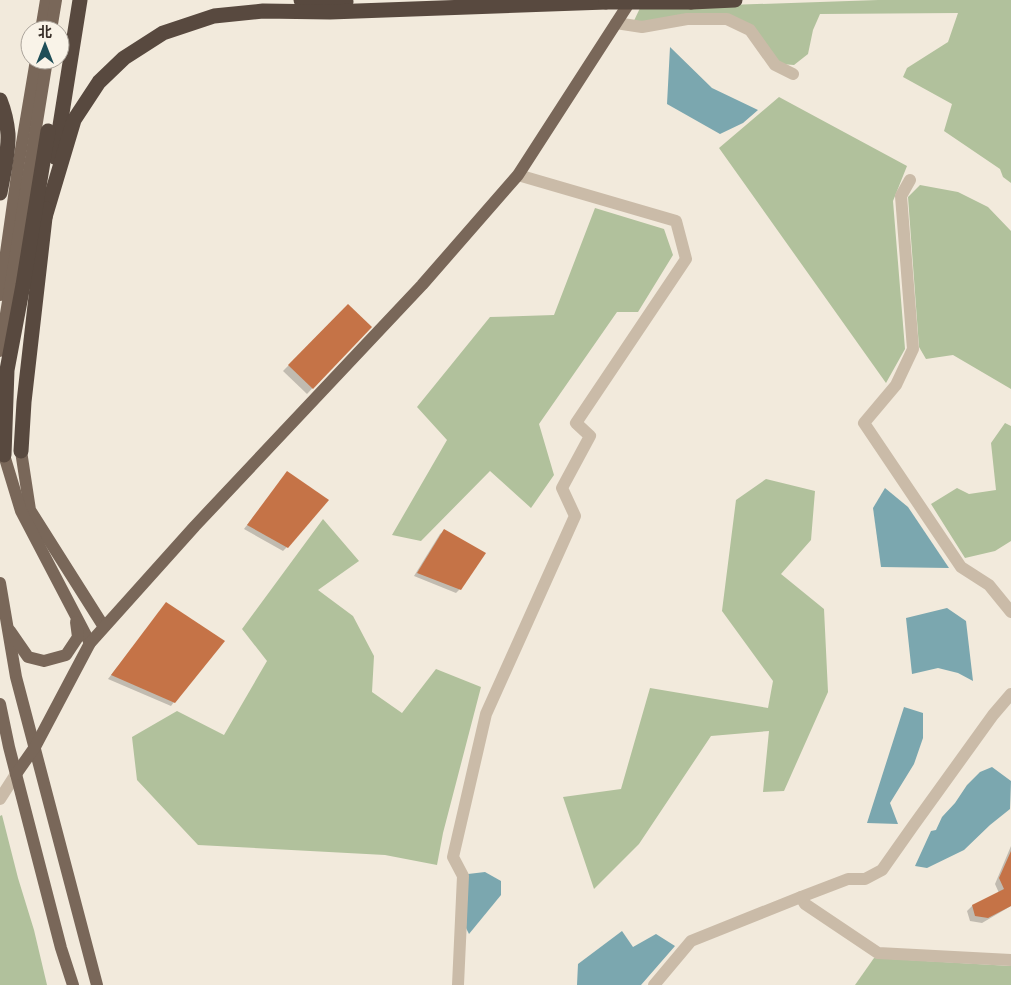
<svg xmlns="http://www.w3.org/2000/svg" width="1011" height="985" viewBox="0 0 1011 985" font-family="'Work Sans','Noto Sans SC',sans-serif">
	<rect width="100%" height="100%" fill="#f2eadc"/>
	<g fill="#b1c19c">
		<polygon points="878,0 1011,0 1011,183 1003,177 1000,169 944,131 952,104 903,77 907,68 948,42 958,13 820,14 813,30 808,54 794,65 781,64 729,14 632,25 640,8"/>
		<polygon points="779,97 907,166 893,201 905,349 886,383 719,148"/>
		<polygon points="920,185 958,192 988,207 1011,231 1011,389 953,355 926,359 919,347 908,197"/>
		<polygon points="595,208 664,229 673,255 638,312 617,312 539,424 554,475 531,508 490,471 421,541 392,535 447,440 417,407 490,317 554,315"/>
		<polygon points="1005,423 1011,426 1011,541 995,551 965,558 931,504 957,488 969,494 996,490 991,443"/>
		<polygon points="766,479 815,491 811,540 781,574 824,609 828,692 784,791 763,792 769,731 711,736 639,844 594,889 563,797 621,789 650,688 768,708 773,681 722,611 736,500"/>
		<polygon points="323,519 359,561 318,590 353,616 374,656 372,692 402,713 436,669 481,687 443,833 437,865 385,855 198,845 137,780 132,737 177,711 224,735 267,661 242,629"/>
		<polygon points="2,815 18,878 34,930 47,985 0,985 0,816"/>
		<polygon points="874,958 1011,966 1011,985 855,985"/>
	</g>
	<g fill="#7ba7af">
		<polygon points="670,47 712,88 758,110 743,123 720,134 667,104"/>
		<polygon points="885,488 908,507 949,568 881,567 873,508"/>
		<polygon points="947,608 966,621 973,681 958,673 938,668 912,674 906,618"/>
		<polygon points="904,707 923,713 923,738 914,764 890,803 898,824 867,823"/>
		<polygon points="992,767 1011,781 1010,809 990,825 964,850 927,868 915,866 931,831 936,830 942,817 955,803 967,785 980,772"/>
		<polygon points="485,872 501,881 501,895 469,934 466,928 468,874"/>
		<polygon points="622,931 633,947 656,934 675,946 641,985 577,985 578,964"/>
	</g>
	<g fill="#0003">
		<polygon points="348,305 370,327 307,394 283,371"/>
		<polygon points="287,473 287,547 283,551 244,529"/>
		<polygon points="444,531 460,589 456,593 414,576 440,534"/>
		<polygon points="163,608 174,702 171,706 108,679"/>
		<polygon points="1011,846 1011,906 982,923 970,921 967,911 972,906 999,893 995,884"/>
	</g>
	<g fill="#c57347">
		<polygon points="348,304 372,327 313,389 288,365"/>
		<polygon points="287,471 329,500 288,548 247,525"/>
		<polygon points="444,529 486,553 461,590 417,573"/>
		<polygon points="166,602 225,641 175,703 111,675"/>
		<polygon points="1011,851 1011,906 988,918 975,916 972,905 1004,889 999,878"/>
	</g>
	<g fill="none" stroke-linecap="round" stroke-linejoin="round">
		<g stroke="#cabba8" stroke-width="12">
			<polyline points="616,23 642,27 687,19 727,19 750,30 775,65 793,74"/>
			<polyline points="910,180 901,196 913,349 896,385 864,423 961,567 989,585 1011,612"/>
			<polyline points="1011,694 993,715 913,826 882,870 865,879 848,879 801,897 805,904 878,953 1011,960"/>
			<polyline points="0,799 16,774"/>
			<polyline points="458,985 463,876 453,857 486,714 575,516 562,488 590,436 576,423 686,259 676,221 518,175"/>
			<polyline points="654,985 691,941 801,897"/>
		</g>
		<g stroke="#796759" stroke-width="12">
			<polyline points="41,30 46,0"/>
			<polyline points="51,30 56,0"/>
			<polyline points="0,295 19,161 36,60"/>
			<polyline points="0,351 47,60"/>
			<polyline points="21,451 30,510 104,627"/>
			<polyline points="4,455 21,511 90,643"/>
			<polyline points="0,583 16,677 97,985"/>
			<polyline points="10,631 28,657 44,661 66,655 78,637 76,622"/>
			<polyline points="0,704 9,747 61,948 73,985"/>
			<polyline points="16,774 35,747 90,643 195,526 422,285 518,175 631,0"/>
		</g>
		<g stroke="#58493f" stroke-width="15">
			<polyline points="301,0 346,2"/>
			<polyline points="691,2 735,0"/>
			<path d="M0,100C4,110 7,123 8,134C9,151 3,176 0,193"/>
			<polyline points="55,157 80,0"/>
			<polyline points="45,217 74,120 99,82 124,58 163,33 214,16 263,11 330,12 606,2"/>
			<polyline points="21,451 24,402 46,209"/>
			<polyline points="4,455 7,370 23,285 48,131"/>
		</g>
		<polyline stroke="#58493f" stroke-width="15" points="606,2 691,2"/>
	</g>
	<g transform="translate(45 45)"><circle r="24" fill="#f9f3e8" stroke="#aba49b"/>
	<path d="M0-4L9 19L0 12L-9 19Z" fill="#1e4e58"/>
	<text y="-8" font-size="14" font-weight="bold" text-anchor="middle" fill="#372e28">北</text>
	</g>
</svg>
